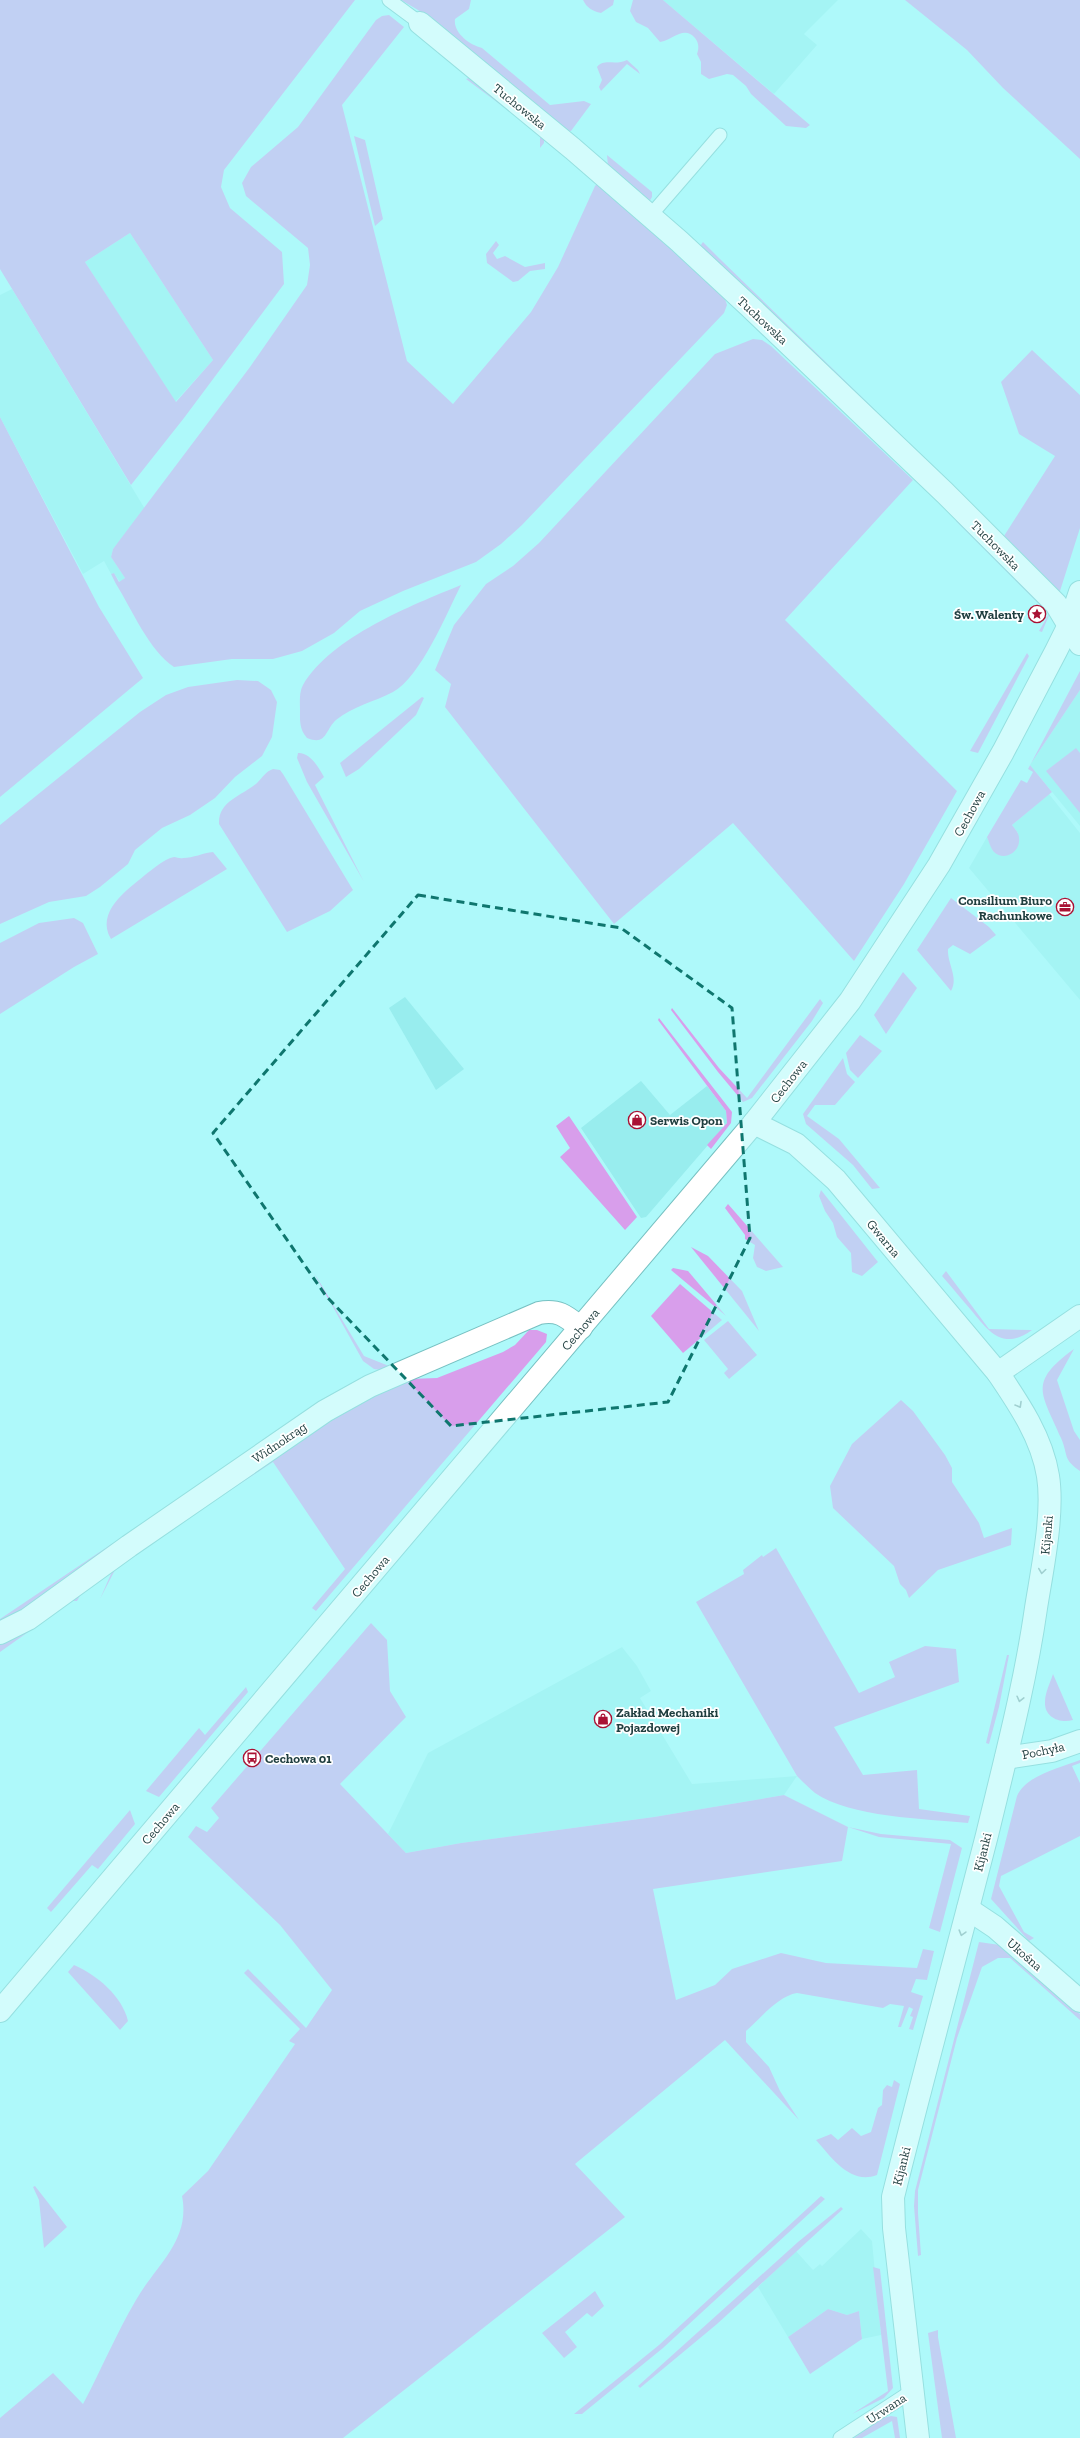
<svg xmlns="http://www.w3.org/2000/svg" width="1080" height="2438" viewBox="0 0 1080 2438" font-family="'Zilla Slab',serif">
	<rect width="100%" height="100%" fill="#aef9fa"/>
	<g fill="#98edee">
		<polygon points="663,0 838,0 804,34 817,45 774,94"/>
		<polygon points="130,233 213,360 175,402 85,262"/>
		<polygon points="12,289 145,509 113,549 111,557 125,578 120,582 114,573 111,574 104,561 83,574 0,417 0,295"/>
		<polygon points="1080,690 1080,826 1030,765"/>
		<polygon points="1049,794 1080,833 1080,1000 969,868 987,837 993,851 1018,833 1012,825"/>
		<polygon points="405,997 464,1069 436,1090 389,1008"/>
		<polygon points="641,1081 670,1115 707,1086 726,1111 727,1123 646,1217 641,1218 581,1128"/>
		<polygon points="622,1647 637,1666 651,1691 640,1698 692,1784 797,1776 784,1795 654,1817 461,1843 406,1853 388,1834 428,1753"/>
		<polygon points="861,2229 872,2241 881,2335 862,2339 859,2311 847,2315 828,2309 788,2337 758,2287 796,2251 813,2270 820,2264 822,2266"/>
	</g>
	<g fill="#d89eeb" fill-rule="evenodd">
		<path d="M0,0H355L224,170L221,187L230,208L282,252L284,284L184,418L131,485L0,269ZM130,233L213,360L176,402L85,262Z"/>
		<path d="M401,0H471L469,9L455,19C453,33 470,45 482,48L550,105L584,101L591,104L571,131H568L418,10Z"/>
		<path d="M583,0H614L613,5L601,13C592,11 587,8 583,0Z"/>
		<path d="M633,0H663L810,125L806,128L786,126L751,94L746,86L733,75L727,74L709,79L701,74V62L697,54C699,48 699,43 695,38C684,25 673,40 660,42L648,28L636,22L630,11Z"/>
		<polygon points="905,0 1080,0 1080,159 1003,88 967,50"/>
		<path d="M389,15L404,27L342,105L407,361L453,404L531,312L558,267L595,186L599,182L675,247L696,272L725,299L727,305L724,313L522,525L501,544L476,562L403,591L360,611L334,633L302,651L273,659H232L174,667C150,652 131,608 116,584L111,574L114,573L119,582L125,578L111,557L113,549L250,367L307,285L310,265L308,248L246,196L242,183L251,167L298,127L376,20L382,16Z"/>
		<path d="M627,60L638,70L640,74L627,64L601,91L599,87L602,80L597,67C604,58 615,66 627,60Z"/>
		<polygon points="471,77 544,135 544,143 540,148 540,134 466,79"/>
		<polygon points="354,136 365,140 383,219 375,226"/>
		<polygon points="607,155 652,192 652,197 649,202 608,166"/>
		<polygon points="496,241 499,245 493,253 497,259 505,256 525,267 545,263 545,269 530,271 518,281 513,282 487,263 486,254"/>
		<polygon points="703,242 720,259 944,477 700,246"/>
		<polygon points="753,339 762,340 771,346 913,480 785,620 957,791 904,884 854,961 733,823 614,924 445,707 451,684 435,670 454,625 486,584 513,566 539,543 715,354"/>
		<polygon points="1032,350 1080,395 1080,528 1060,591 1055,590 960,493 1004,536 1055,456 1019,434 1001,382"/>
		<polygon points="0,417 99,607 143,678 0,797"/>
		<polygon points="956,521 961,521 1050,613 1042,632 1039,631 1049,614"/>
		<path d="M461,585C447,613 420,678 393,692C374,702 353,706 336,720C325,730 327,746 307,738C299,729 300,720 300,709C300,702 299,692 303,685C331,637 412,605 461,585Z"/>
		<polygon points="1027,653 1029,656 978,753 970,751"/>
		<path d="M1080,671V690L1030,765L1052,792L1012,825C1015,829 1019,833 1019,838C1021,852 1004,862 994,852C991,849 989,842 987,837L1021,780L1027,783L1033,772L1028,769Z"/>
		<polygon points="237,680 258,681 271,690 277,702 272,737 262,756 235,777 215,798 190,815 162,828 135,850 128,864 100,887 86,896 49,902 0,924 0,825 140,712 166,695 188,687"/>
		<polygon points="422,697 424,698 416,715 359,769 346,777 340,763"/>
		<polygon points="1076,748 1080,753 1080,813 1046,771"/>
		<path d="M298,753C310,752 319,768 324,777L315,785L364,882L307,782L297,758Z"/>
		<path d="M273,769L280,770L283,774L353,890L330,911L287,932L219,824C218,801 242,796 257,783C263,777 265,772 273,769Z"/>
		<path d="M213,852L227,869L111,939C95,912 127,890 145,875C153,869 164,859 174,857C177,857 180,859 183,858C193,858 203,853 213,852Z"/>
		<path d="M951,898L989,927L996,935L970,954L953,945L948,949C947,963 959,978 951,991L917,950Z"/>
		<polygon points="74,918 83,923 98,954 74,967 0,1014 0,943 39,923"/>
		<polygon points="903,972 917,988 886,1034 874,1015"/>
		<polygon points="820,999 823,1003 812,1021 752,1098 743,1102 718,1072 671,1010 672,1008 719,1068 747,1098"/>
		<polygon points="659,1018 732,1112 731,1123 711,1149 707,1145 727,1123 726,1111 658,1020"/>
		<polygon points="860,1035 882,1051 858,1078 850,1070 846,1053"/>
		<polygon points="843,1058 847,1074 855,1082 835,1105 815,1105 807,1116 839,1139 880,1188 872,1189 853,1165 806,1124 803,1114"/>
		<polygon points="569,1116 637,1217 625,1230 560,1157 570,1148 556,1126"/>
		<polygon points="821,1190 878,1262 862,1276 852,1272 851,1253 837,1237 833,1223 825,1211 819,1196"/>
		<polygon points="728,1204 783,1267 766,1271 757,1267 753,1258 755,1245 745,1239 745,1235 725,1208"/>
		<polygon points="691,1247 708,1256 742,1291 759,1331"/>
		<polygon points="673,1268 688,1271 726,1316 671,1270"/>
		<path d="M946,1271L989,1329L1032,1330C1003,1351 989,1332 971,1310C961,1299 952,1287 942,1276Z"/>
		<polygon points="314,1273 364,1356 389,1366 471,1330 381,1370 374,1369 363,1361"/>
		<polygon points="680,1284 722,1320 683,1353 651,1316"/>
		<polygon points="728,1321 757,1355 729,1379 724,1373 728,1369 704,1340"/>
		<polygon points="529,1330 537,1330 547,1334 546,1342 316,1611 312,1608 345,1569 273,1462 173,1528 116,1568 100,1599 114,1567 210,1499 351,1407 409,1379 437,1378 503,1352 515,1345"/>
		<path d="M1074,1349L1057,1380L1074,1431L1080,1440V1471C1062,1458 1069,1457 1061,1438C1042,1393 1027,1383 1074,1349Z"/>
		<polygon points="901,1400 913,1411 945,1455 952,1468 952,1482 979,1523 984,1538 1012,1528 1011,1545 938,1570 909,1598 906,1590 900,1584 894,1566 833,1508 830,1486 852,1444"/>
		<polygon points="113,1543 115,1546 17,1616 0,1622 0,1619"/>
		<path d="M776,1548L859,1693L895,1677L889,1662L925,1646L956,1649L959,1682L834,1727L863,1775L917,1770L919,1809L970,1816L968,1823C926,1819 849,1817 815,1793C809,1788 803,1782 797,1776L696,1602L744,1574L743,1570L762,1555L763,1557Z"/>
		<polygon points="82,1592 77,1601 72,1601 0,1652 0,1640"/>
		<path d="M371,1623L387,1640L390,1691L406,1717L340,1784L406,1853L461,1843L654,1817L784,1795L848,1827L881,1834L950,1840L962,1848L940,1932L929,1928L951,1844L879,1837L848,1827L842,1861L653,1889L676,2000L715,1985L732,1969L781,1953L826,1963L917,1968L923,1949L934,1951L927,1980L916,1979L911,1992L923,1996L913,2030L909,2029L913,2017L910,2016L913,2009L909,2007L901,2027H898L904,2006L890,2004L883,2008L797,1993C778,1996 760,2019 746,2031V2042L769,2067L780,2091L799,2120L725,2040L575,2164L625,2217L343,2438H0V2418L53,2373L83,2404C101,2370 116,2334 136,2300C155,2266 191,2241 182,2196L208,2171L295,2044L289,2041L300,2029L244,1973L248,1969L306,2028L332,1990L280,1925L188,1837L196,1826L207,1832L219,1818L211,1808Z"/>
		<polygon points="1007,1655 1009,1655 999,1707 989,1744 986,1743"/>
		<path d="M1053,1674L1073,1720C1060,1724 1044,1717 1045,1702C1045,1693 1050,1683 1053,1674Z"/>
		<polygon points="246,1687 248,1692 159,1797 146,1791 199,1728 205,1735"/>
		<path d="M1080,1760V1763L1072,1766L1080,1783V1836L1001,1876L999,1886L1024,1932L1034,1938L1029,1941L991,1899L1017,1796C1026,1775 1060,1768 1080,1760Z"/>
		<polygon points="130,1810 135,1824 98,1869 92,1865 51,1912 47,1908"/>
		<polygon points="979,1942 1000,1945 1080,2014 1080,2020 1010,1958 998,1958 982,1967 957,2038 918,2190 918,2213 921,2255 918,2256 914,2206 915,2191"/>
		<path d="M74,1965C97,1975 122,1996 128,2021L120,2030L68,1972Z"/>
		<path d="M894,2080L900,2084L877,2175C850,2185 832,2158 816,2140L831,2134L838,2140L852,2128L861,2136L871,2132L878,2108L882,2105L883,2090L887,2085L892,2087Z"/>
		<polygon points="35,2186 67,2227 44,2248 39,2200 33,2187"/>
		<polygon points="821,2196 825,2199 663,2348 582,2414 574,2414 659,2345"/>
		<polygon points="841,2207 843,2209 717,2324 640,2388 638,2386 798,2242"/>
		<polygon points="873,2267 880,2269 893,2388 884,2398 852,2414 888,2391"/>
		<polygon points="595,2291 604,2306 592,2317 587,2313 565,2332 577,2347 564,2358 542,2333"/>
		<polygon points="828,2309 847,2315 859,2311 862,2339 810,2374 788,2337"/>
		<polygon points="938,2330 938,2337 956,2438 942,2438 928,2333"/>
		<polygon points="891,2416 897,2417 900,2438 895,2438 892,2421 862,2438 854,2438 883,2418"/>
	</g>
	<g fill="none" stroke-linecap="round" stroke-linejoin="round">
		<defs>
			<g id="service">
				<polyline points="389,0 420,23"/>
				<polyline points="650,216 720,135"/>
				<polyline points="840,2438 912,2391"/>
			</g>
			<g id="minor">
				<polyline points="420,23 573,149 679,241 749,306 945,493 1056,604 1080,644"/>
				<path d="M754,1123L796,1144L836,1180L998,1373C1019,1404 1042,1438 1048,1476C1054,1514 1042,1570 1036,1608C1025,1685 1005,1760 987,1835C956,1956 923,2076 893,2197L894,2228L918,2438"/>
				<polyline points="998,1373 1080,1316"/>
				<path d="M0,1633L28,1619L129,1546L325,1411L370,1386L539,1313C558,1309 566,1316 581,1328"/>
				<polyline points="1006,1758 1052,1751 1080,1741"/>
				<polyline points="968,1909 995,1927 1080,2001"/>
			</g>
			<polyline id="tertiary" points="0,2011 754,1123 850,1001 939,865 1003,752 1056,651 1069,625 1080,592"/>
		</defs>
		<use href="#service" stroke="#77c1c2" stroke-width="15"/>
		<use href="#minor" stroke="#77c1c2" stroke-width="24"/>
		<use href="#tertiary" stroke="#77c1c2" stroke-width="24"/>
		<use href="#service" stroke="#fff" stroke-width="13"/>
		<use href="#minor" stroke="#fff" stroke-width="22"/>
		<use href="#tertiary" stroke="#fff" stroke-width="22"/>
	</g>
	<defs><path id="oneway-chevron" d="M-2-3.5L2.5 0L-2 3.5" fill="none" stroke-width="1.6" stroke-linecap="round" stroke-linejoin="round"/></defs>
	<g stroke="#8f9e9f">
		<use href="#oneway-chevron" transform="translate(1019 1405) rotate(60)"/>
		<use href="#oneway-chevron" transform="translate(1042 1571) rotate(98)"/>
		<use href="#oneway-chevron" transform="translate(1020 1699) rotate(104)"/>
		<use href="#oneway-chevron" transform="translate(962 1933) rotate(106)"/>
	</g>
	<path d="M0 0H1080V2438H0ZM418,895L621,928L732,1008L750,1238L668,1402L451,1426L326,1296L213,1133Z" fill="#aef9fa" fill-opacity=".55" fill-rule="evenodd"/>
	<path fill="none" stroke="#0f766e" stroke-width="3" stroke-dasharray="8 5" stroke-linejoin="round" d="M418,895L621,928L732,1008L750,1238L668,1402L451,1426L326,1296L213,1133Z"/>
	<defs>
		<symbol id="sight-ring" viewBox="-11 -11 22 22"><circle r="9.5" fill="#fff" stroke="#a91234" stroke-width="1.5"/><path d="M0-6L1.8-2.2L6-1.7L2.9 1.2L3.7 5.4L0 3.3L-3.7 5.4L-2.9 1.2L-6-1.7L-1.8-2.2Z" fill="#a91234"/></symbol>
		<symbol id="office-ring" viewBox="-11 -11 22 22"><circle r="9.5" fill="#fff" stroke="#a91234" stroke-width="1.5"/><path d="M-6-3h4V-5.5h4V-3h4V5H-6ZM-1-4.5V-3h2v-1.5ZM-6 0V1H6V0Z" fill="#a91234"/></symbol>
		<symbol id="shop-ring" viewBox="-11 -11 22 22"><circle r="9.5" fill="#fff" stroke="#a91234" stroke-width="1.5"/><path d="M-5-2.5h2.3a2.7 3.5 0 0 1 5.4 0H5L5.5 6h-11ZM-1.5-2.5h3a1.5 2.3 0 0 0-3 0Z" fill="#a91234"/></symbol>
		<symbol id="bus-ring" viewBox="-11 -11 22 22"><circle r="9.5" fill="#fff" stroke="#a91234" stroke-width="1.5"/><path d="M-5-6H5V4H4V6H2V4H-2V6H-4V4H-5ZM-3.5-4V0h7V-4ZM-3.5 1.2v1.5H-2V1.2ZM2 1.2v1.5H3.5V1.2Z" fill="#a91234"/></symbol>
	</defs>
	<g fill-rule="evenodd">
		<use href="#sight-ring" x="1027" y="604" width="20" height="20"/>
		<use href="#office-ring" x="1055" y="897" width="20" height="20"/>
		<use href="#shop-ring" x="627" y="1110" width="20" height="20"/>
		<use href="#shop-ring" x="593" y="1709" width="20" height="20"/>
		<use href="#bus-ring" x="242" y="1748" width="20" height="20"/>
	</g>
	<g text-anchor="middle" stroke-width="3.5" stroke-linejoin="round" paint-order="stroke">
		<g font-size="13" fill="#1f3e3f" stroke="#fff">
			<text transform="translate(520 106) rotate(39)" y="5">Tuchowska</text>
			<text transform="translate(763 320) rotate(43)" y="5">Tuchowska</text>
			<text transform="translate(996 545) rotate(45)" y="5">Tuchowska</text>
			<text transform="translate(969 813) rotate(-61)" y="5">Cechowa</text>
			<text transform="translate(788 1081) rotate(-52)" y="5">Cechowa</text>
			<text transform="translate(884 1238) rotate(50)" y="5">Gwarna</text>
			<text transform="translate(580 1329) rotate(-50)" y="5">Cechowa</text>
			<text transform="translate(279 1442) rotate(-34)" y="5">Widnokrąg</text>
			<text transform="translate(1046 1535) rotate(-85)" y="5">Kijanki</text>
			<text transform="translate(370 1576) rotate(-50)" y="5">Cechowa</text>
			<text transform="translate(1043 1750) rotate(-12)" y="5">Pochyła</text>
			<text transform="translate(160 1823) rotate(-50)" y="5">Cechowa</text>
			<text transform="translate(982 1852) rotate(-76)" y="5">Kijanki</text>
			<text transform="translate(1025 1954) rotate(41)" y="5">Ukośna</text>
			<text transform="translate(901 2166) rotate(-76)" y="5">Kijanki</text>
			<text transform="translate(886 2408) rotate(-33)" y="5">Urwana</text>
		</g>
		<g font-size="13" font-weight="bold" fill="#1f3e3f" stroke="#fff" text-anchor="start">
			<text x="1024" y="619" text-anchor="end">Św. Walenty</text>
			<text x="1052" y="905" text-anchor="end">Consilium Biuro<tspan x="1052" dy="15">Rachunkowe</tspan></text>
			<text x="650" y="1125">Serwis Opon</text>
			<text x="616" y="1717">Zakład Mechaniki<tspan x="616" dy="15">Pojazdowej</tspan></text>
			<text x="265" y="1763">Cechowa 01</text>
		</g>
	</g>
</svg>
